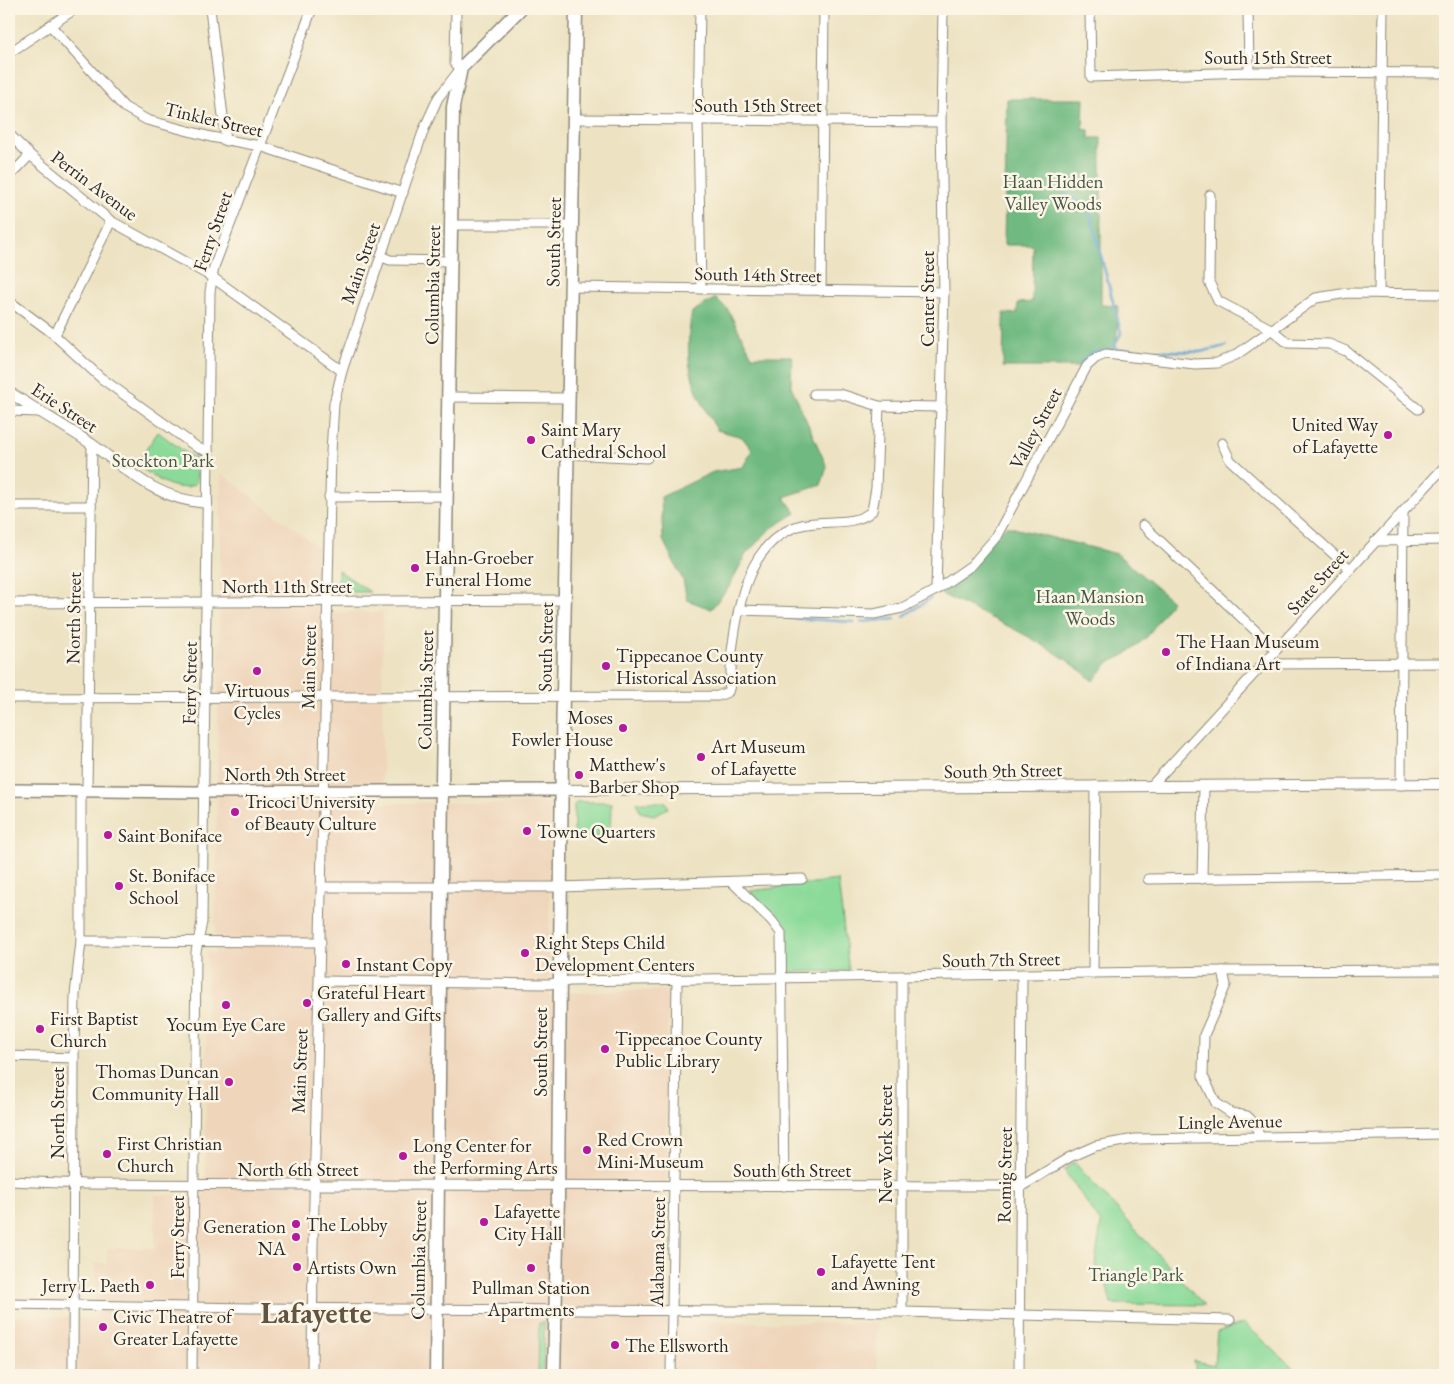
<svg xmlns="http://www.w3.org/2000/svg" width="1454" height="1384" viewBox="0 0 1454 1384" font-family="'EB Garamond',serif">
	<rect width="100%" height="100%" fill="#fcf5e5"/>
	<filter id="ink" filterUnits="userSpaceOnUse"><feTurbulence type="fractalNoise" baseFrequency=".02" numOctaves="2"/><feDisplacementMap in="SourceGraphic" scale="10" xChannelSelector="R" yChannelSelector="G"/><feConvolveMatrix kernelMatrix="1 2 1 2 8 2 1 2 1" color-interpolation-filters="sRGB"/></filter>
	<filter id="wash" filterUnits="userSpaceOnUse"><feTurbulence type="fractalNoise" baseFrequency=".0096" numOctaves="4" result="noise"/><feDisplacementMap in="SourceGraphic" scale="20" xChannelSelector="R" yChannelSelector="G"/><feGaussianBlur stdDeviation="1.12" result="paint"/><feColorMatrix in="noise" values="0 0 0 0 0 0 0 0 0 0 0 0 0 0 0 0 0 1.4 0 .05"/><feComposite in="paint" operator="in"/></filter>
	<g filter="url(#wash)">
		<rect width="100%" height="100%" fill="#ede3c3"/>
		<polygon fill="#efd6bb" points="221,473 318,547 317,612 383,612 382,803 550,803 549,996 572,993 664,990 668,995 664,1321 877,1324 877,1375 9,1375 9,1316 95,1318 96,1263 107,1263 107,1248 155,1248 155,1195 205,1195 207,954 215,953"/>
		<g fill="#8bda99" stroke="#5b8262">
			<path d="M158,432L197,461V482C179,498 151,475 136,464Z"/>
			<polygon points="338,570 370,592 339,592"/>
			<polygon points="577,802 612,802 611,837 574,837 574,805"/>
			<polygon points="637,802 666,802 668,808 654,815 640,812"/>
			<path d="M838,880L849,971L787,972C787,961 790,947 787,936C783,918 760,906 750,891Z"/>
			<polygon points="1074,1162 1204,1305 1111,1304 1105,1277 1095,1265 1101,1223 1064,1170"/>
			<polygon points="539,1323 544,1323 543,1375 538,1375"/>
			<polygon points="1244,1323 1301,1375 1197,1375 1194,1361 1214,1365 1217,1332"/>
		</g>
		<g fill="#70ba81" stroke="#4e7256">
			<polygon points="1007,99 1084,99 1083,129 1089,130 1089,138 1101,138 1101,305 1118,306 1116,351 1093,354 1081,367 1003,367 1004,313 1017,314 1018,303 1032,302 1033,245 1004,245"/>
			<path d="M716,298L728,310L752,356H792L791,386L827,467L821,485L784,497L796,513L770,529L746,554L729,587L711,609L687,600L683,580L663,540L661,497L713,472L743,467L752,450L742,437L717,430C691,386 683,363 692,312Z"/>
			<path d="M1006,526L1117,554L1172,601L1147,637L1125,655L1108,663L1093,681C1049,641 991,619 939,593Z"/>
		</g>
		<g fill="none" stroke-linecap="round" stroke-linejoin="round">
			<g stroke="#62a1d4" stroke-width="2.5">
				<polyline points="1052,184 1089,209 1121,333 1113,349 1090,353 1080,363"/>
				<polyline points="1113,349 1200,352 1226,346"/>
				<polyline points="904,616 931,598"/>
				<polyline points="790,618 854,622"/>
				<polyline points="861,622 895,619"/>
			</g>
		</g>
	</g>
	<g filter="url(#ink)">
		<g fill="none" stroke-linecap="round" stroke-linejoin="round">
			<defs>
				<g id="minor">
					<polyline points="210,9 226,141"/>
					<polyline points="700,9 698,121 701,289"/>
					<polyline points="1090,9 1091,77 1249,72 1445,73"/>
					<polyline points="1248,9 1249,72"/>
					<polyline points="50,25 124,107 147,120 211,137 260,146 403,193"/>
					<polyline points="9,53 75,9"/>
					<polyline points="575,119 941,122"/>
					<polyline points="9,134 30,155 111,221 212,277 342,371"/>
					<polyline points="9,177 30,155"/>
					<polyline points="1210,195 1209,282 1218,301 1271,329 1288,343 1329,344 1346,351 1418,409"/>
					<polyline points="452,225 572,225"/>
					<polyline points="382,257 390,260 452,261"/>
					<polyline points="571,287 944,292"/>
					<polyline points="821,291 824,9"/>
					<polyline points="1379,293 1383,9"/>
					<polyline points="9,301 51,332 101,378 198,448 208,451"/>
					<polyline points="55,335 111,221"/>
					<polyline points="814,394 840,394 879,406 942,407"/>
					<polyline points="449,397 569,398"/>
					<polyline points="9,411 39,412"/>
					<polyline points="1222,443 1230,460 1350,569"/>
					<polyline points="568,454 647,458"/>
					<polyline points="329,497 447,496"/>
					<polyline points="9,506 91,506"/>
					<polyline points="1143,525 1276,650"/>
					<polyline points="1375,541 1445,540"/>
					<polyline points="936,590 944,292 941,122 943,9"/>
					<polyline points="9,603 565,600"/>
					<polyline points="739,610 874,614 902,608 936,590 972,565 996,537 1087,366 1096,358 1106,354 1195,364 1217,363 1236,355 1316,298 1348,293 1445,294"/>
					<polyline points="1263,664 1445,663"/>
					<path d="M9,698L718,696L728,692C733,679 730,664 732,651C738,604 748,543 798,526C821,518 853,528 872,511L876,488L879,406"/>
					<polyline points="1152,785 1445,466"/>
					<polyline points="1401,785 1403,513"/>
					<polyline points="87,791 92,445"/>
					<polyline points="1148,879 1445,875"/>
					<polyline points="1202,879 1204,786"/>
					<polyline points="732,882 772,921 781,933 784,1186"/>
					<polyline points="322,887 560,887 802,879"/>
					<polyline points="81,941 321,942"/>
					<polyline points="1223,971 1226,985 1204,1035 1203,1076 1216,1103 1231,1113 1247,1116 1256,1125 1259,1136"/>
					<polyline points="1093,973 1095,786"/>
					<polyline points="320,981 549,984 570,981 1223,971 1445,970"/>
					<polyline points="9,1056 74,1058"/>
					<polyline points="9,1181 85,1184 314,1185 1022,1186 1070,1157 1095,1146 1135,1139 1445,1134"/>
					<polyline points="9,1304 250,1308 902,1312 1230,1320"/>
					<polyline points="902,1312 902,977"/>
					<polyline points="73,1375 74,1058 75,995 81,941 81,791"/>
					<polyline points="192,1375 196,952 202,922 210,292 214,267 312,9"/>
					<polyline points="312,1375 313,1246 331,452 334,404 342,371 424,129 438,98 461,68 455,63 456,9"/>
					<polyline points="671,1375 677,980"/>
					<polyline points="1019,1375 1022,976"/>
				</g>
				<g id="tertiary">
					<path d="M9,392C36,410 65,426 93,445C130,472 158,500 207,503"/>
					<polyline points="561,790 1445,784"/>
				</g>
				<polyline id="secondary" points="9,790 195,792 561,790"/>
				<g id="primary">
					<polyline points="436,1375 442,782 453,107 461,68 520,9"/>
					<polyline points="554,1375 558,1196 562,747 576,9"/>
				</g>
			</defs>
			<use href="#minor" stroke="#8c8777" stroke-width="11"/>
			<use href="#tertiary" stroke="#8c8777" stroke-width="12"/>
			<use href="#secondary" stroke="#8c8777" stroke-width="14"/>
			<use href="#primary" stroke="#8c8777" stroke-width="15"/>
			<use href="#minor" stroke="#fff" stroke-width="9"/>
			<use href="#tertiary" stroke="#fff" stroke-width="10"/>
			<use href="#secondary" stroke="#fff" stroke-width="11"/>
			<use href="#primary" stroke="#fff" stroke-width="12"/>
		</g>
	</g>
	<g fill="#b5179e" stroke="#fcf5e5" stroke-width="2">
		<circle cx="1388" cy="435" r="5"/>
		<circle cx="531" cy="440" r="5"/>
		<circle cx="415" cy="568" r="5"/>
		<circle cx="1166" cy="652" r="5"/>
		<circle cx="606" cy="666" r="5"/>
		<circle cx="257" cy="671" r="5"/>
		<circle cx="623" cy="728" r="5"/>
		<circle cx="701" cy="757" r="5"/>
		<circle cx="579" cy="775" r="5"/>
		<circle cx="235" cy="812" r="5"/>
		<circle cx="527" cy="831" r="5"/>
		<circle cx="108" cy="835" r="5"/>
		<circle cx="119" cy="886" r="5"/>
		<circle cx="525" cy="953" r="5"/>
		<circle cx="346" cy="964" r="5"/>
		<circle cx="307" cy="1003" r="5"/>
		<circle cx="226" cy="1005" r="5"/>
		<circle cx="40" cy="1029" r="5"/>
		<circle cx="605" cy="1049" r="5"/>
		<circle cx="229" cy="1082" r="5"/>
		<circle cx="587" cy="1150" r="5"/>
		<circle cx="107" cy="1154" r="5"/>
		<circle cx="403" cy="1156" r="5"/>
		<circle cx="484" cy="1222" r="5"/>
		<circle cx="296" cy="1224" r="5"/>
		<circle cx="296" cy="1237" r="5"/>
		<circle cx="297" cy="1267" r="5"/>
		<circle cx="531" cy="1268" r="5"/>
		<circle cx="821" cy="1272" r="5"/>
		<circle cx="150" cy="1285" r="5"/>
		<circle cx="103" cy="1327" r="5"/>
		<circle cx="615" cy="1345" r="5"/>
	</g>
	<g text-anchor="middle" stroke-width="5" stroke-linejoin="round" paint-order="stroke">
		<g font-size="19" fill="#2b2b2b" stroke="#fcf5e5">
			<text x="1268" y="64">South 15th Street</text>
			<text x="758" y="112">South 15th Street</text>
			<text transform="translate(214 119) rotate(13)" y="7">Tinkler Street</text>
			<text transform="translate(95 185) rotate(37)" y="7">Perrin Avenue</text>
			<text transform="translate(212 231) rotate(-71)" y="7">Ferry Street</text>
			<text transform="translate(553 242) rotate(-89)" y="7">South Street</text>
			<text transform="translate(360 263) rotate(-71)" y="7">Main Street</text>
			<text transform="translate(758 274) rotate(1)" y="7">South 14th Street</text>
			<text transform="translate(432 285) rotate(-89)" y="7">Columbia Street</text>
			<text transform="translate(927 299) rotate(-90)" y="7">Center Street</text>
			<text transform="translate(65 407) rotate(33)" y="7">Erie Street</text>
			<text transform="translate(1035 428) rotate(-62)" y="7">Valley Street</text>
			<text transform="translate(1317 581) rotate(-48)" y="7">State Street</text>
			<text x="287" y="593">North 11th Street</text>
			<text transform="translate(73 618) rotate(-89)" y="7">North Street</text>
			<text transform="translate(545 647) rotate(-89)" y="7">South Street</text>
			<text transform="translate(308 667) rotate(-89)" y="7">Main Street</text>
			<text transform="translate(189 683) rotate(-89)" y="7">Ferry Street</text>
			<text transform="translate(425 690) rotate(-89)" y="7">Columbia Street</text>
			<text transform="translate(1003 770) rotate(-1)" y="7">South 9th Street</text>
			<text x="285" y="781">North 9th Street</text>
			<text transform="translate(1001 959) rotate(-1)" y="7">South 7th Street</text>
			<text transform="translate(540 1052) rotate(-90)" y="7">South Street</text>
			<text transform="translate(299 1071) rotate(-88)" y="7">Main Street</text>
			<text transform="translate(57 1113) rotate(-90)" y="7">North Street</text>
			<text transform="translate(1230 1121) rotate(-1)" y="7">Lingle Avenue</text>
			<text transform="translate(885 1144) rotate(-90)" y="7">New York Street</text>
			<text x="298" y="1176">North 6th Street</text>
			<text x="792" y="1177">South 6th Street</text>
			<text transform="translate(1004 1175) rotate(-89)" y="7">Romig Street</text>
			<text transform="translate(177 1237) rotate(-90)" y="7">Ferry Street</text>
			<text transform="translate(657 1252) rotate(-89)" y="7">Alabama Street</text>
			<text transform="translate(418 1260) rotate(-89)" y="7">Columbia Street</text>
		</g>
		<g font-size="19" fill="#435746" stroke="#fcf5e5">
			<text x="1053" y="188">Haan Hidden<tspan x="1053" dy="22">Valley Woods</tspan></text>
			<text x="163" y="467">Stockton Park</text>
			<text x="1090" y="603">Haan Mansion<tspan x="1090" dy="22">Woods</tspan></text>
			<text x="1136" y="1281">Triangle Park</text>
		</g>
		<g font-size="19" fill="#2b2b2b" stroke="#fcf5e5" text-anchor="start">
			<text x="1378" y="431" text-anchor="end">United Way<tspan x="1378" dy="22">of Lafayette</tspan></text>
			<text x="541" y="436">Saint Mary<tspan x="541" dy="22">Cathedral School</tspan></text>
			<text x="425" y="564">Hahn-Groeber<tspan x="425" dy="22">Funeral Home</tspan></text>
			<text x="1176" y="648">The Haan Museum<tspan x="1176" dy="22">of Indiana Art</tspan></text>
			<text x="616" y="662">Tippecanoe County<tspan x="616" dy="22">Historical Association</tspan></text>
			<text x="257" y="697" text-anchor="middle">Virtuous<tspan x="257" dy="22">Cycles</tspan></text>
			<text x="613" y="724" text-anchor="end">Moses<tspan x="613" dy="22">Fowler House</tspan></text>
			<text x="711" y="753">Art Museum<tspan x="711" dy="22">of Lafayette</tspan></text>
			<text x="589" y="771">Matthew's<tspan x="589" dy="22">Barber Shop</tspan></text>
			<text x="245" y="808">Tricoci University<tspan x="245" dy="22">of Beauty Culture</tspan></text>
			<text x="537" y="838">Towne Quarters</text>
			<text x="118" y="842">Saint Boniface</text>
			<text x="129" y="882">St. Boniface<tspan x="129" dy="22">School</tspan></text>
			<text x="535" y="949">Right Steps Child<tspan x="535" dy="22">Development Centers</tspan></text>
			<text x="356" y="971">Instant Copy</text>
			<text x="317" y="999">Grateful Heart<tspan x="317" dy="22">Gallery and Gifts</tspan></text>
			<text x="50" y="1025">First Baptist<tspan x="50" dy="22">Church</tspan></text>
			<text x="226" y="1031" text-anchor="middle">Yocum Eye Care</text>
			<text x="615" y="1045">Tippecanoe County<tspan x="615" dy="22">Public Library</tspan></text>
			<text x="219" y="1078" text-anchor="end">Thomas Duncan<tspan x="219" dy="22">Community Hall</tspan></text>
			<text x="597" y="1146">Red Crown<tspan x="597" dy="22">Mini-Museum</tspan></text>
			<text x="117" y="1150">First Christian<tspan x="117" dy="22">Church</tspan></text>
			<text x="413" y="1152">Long Center for<tspan x="413" dy="22">the Performing Arts</tspan></text>
			<text x="494" y="1218">Lafayette<tspan x="494" dy="22">City Hall</tspan></text>
			<text x="306" y="1231">The Lobby</text>
			<text x="286" y="1233" text-anchor="end">Generation<tspan x="286" dy="22">NA</tspan></text>
			<text x="831" y="1268">Lafayette Tent<tspan x="831" dy="22">and Awning</tspan></text>
			<text x="307" y="1274">Artists Own</text>
			<text x="140" y="1292" text-anchor="end">Jerry L. Paeth</text>
			<text x="531" y="1294" text-anchor="middle">Pullman Station<tspan x="531" dy="22">Apartments</tspan></text>
			<text x="113" y="1323">Civic Theatre of<tspan x="113" dy="22">Greater Lafayette</tspan></text>
			<text x="625" y="1352">The Ellsworth</text>
		</g>
		<g font-size="29" font-weight="bold" fill="#615442" stroke="#fcf5e5">
			<text x="316" y="1323">Lafayette</text>
		</g>
	</g>
	<rect width="1454" height="1384" fill="none" stroke="#fcf5e5" stroke-width="30"/>
</svg>
